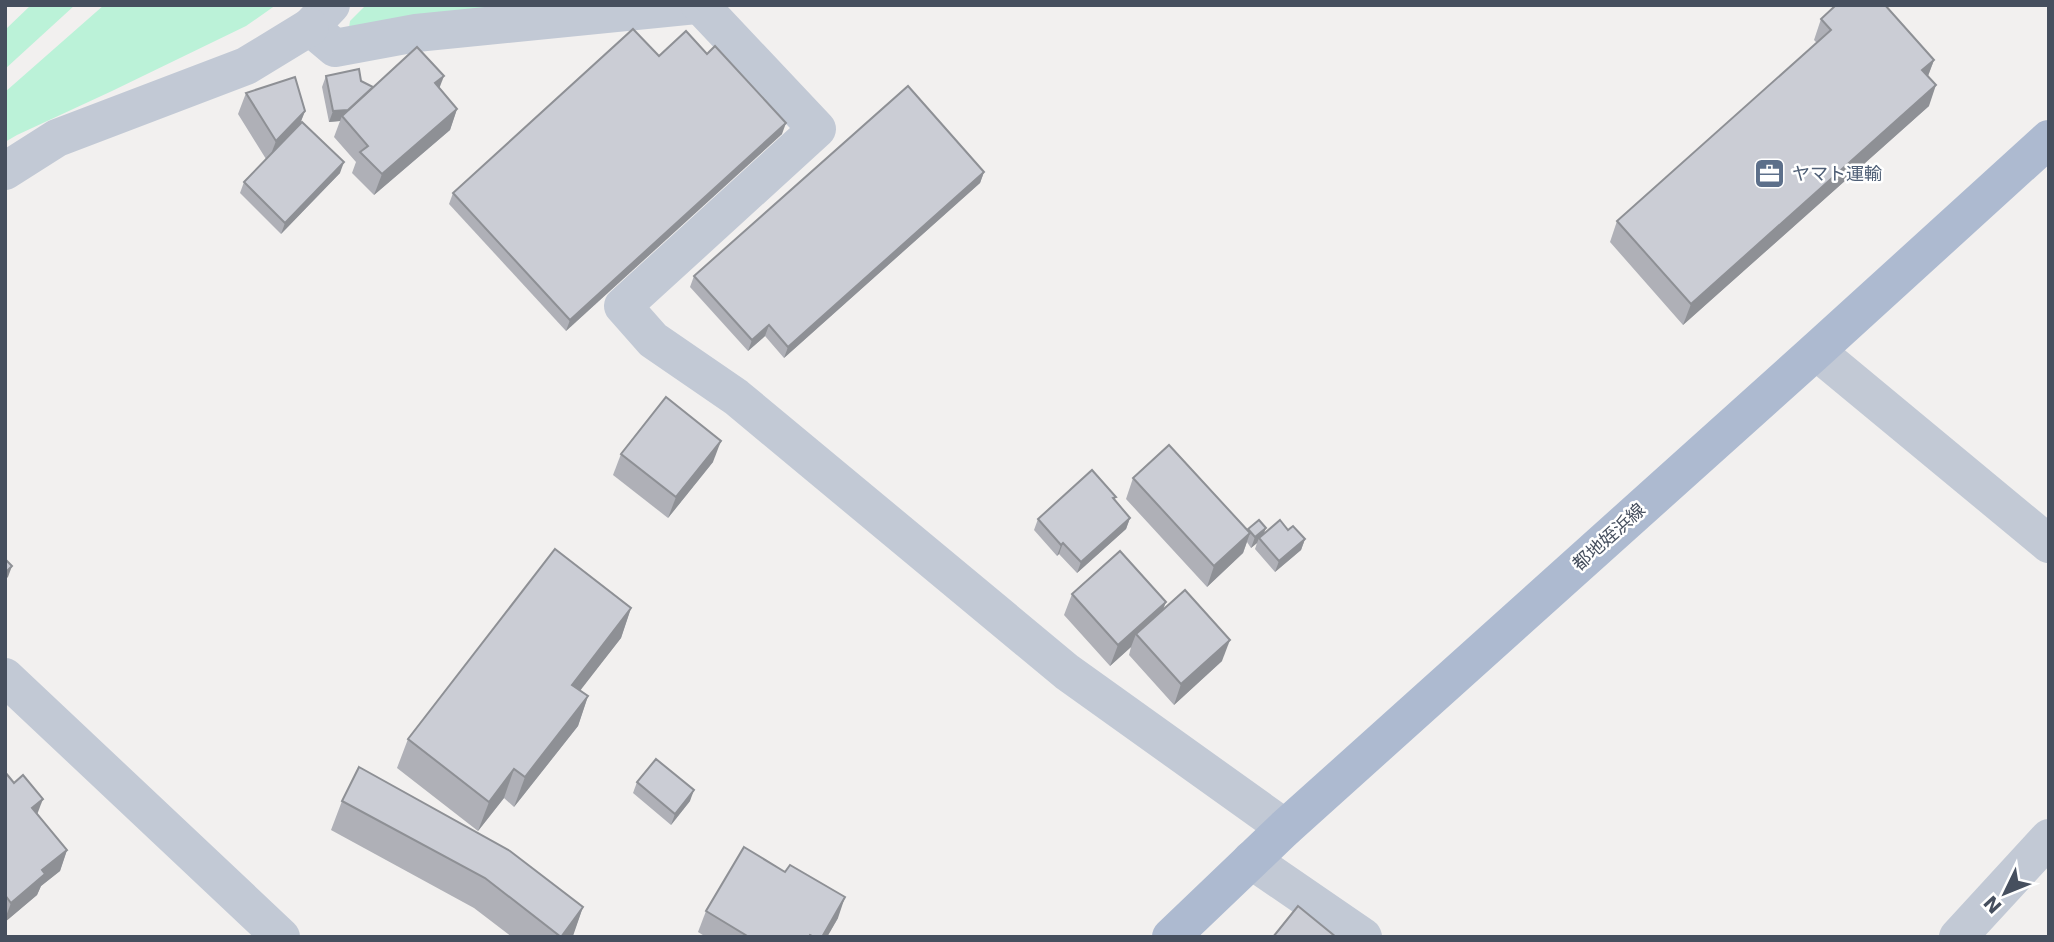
<svg xmlns="http://www.w3.org/2000/svg" width="2054" height="942" viewBox="0 0 2054 942" font-family="'DejaVu Sans','Noto Sans JP',sans-serif">
	<rect width="100%" height="100%" fill="#f2f0ef"/>
	<g fill="#bbf2d8">
		<polygon points="31,5 75,5 5,69 5,30"/>
		<polygon points="104,5 276,5 246,26 112,91 17,135 5,142 5,92"/>
		<polygon points="366,5 591,5 349,28 350,21"/>
	</g>
	<g fill="none" stroke-linecap="round" stroke-linejoin="round">
		<g stroke="#c2c9d5" stroke-width="38">
			<polyline points="331,5 310,27 335,48 416,33 696,5"/>
			<polyline points="700,5 817,129 623,306 653,340 736,397 1067,672 1285,828"/>
			<polyline points="5,171 57,138 246,66 310,27"/>
			<polyline points="1816,351 2049,544"/>
			<polyline points="5,677 281,937"/>
			<polyline points="1251,860 1363,937"/>
			<polyline points="1958,937 2049,838"/>
		</g>
		<polyline stroke="#adbad0" stroke-width="38" points="1171,937 1285,828 1816,351 2049,139"/>
	</g>
	<g fill="#afb0b7">
		<polygon points="1821,19 1934,60 1928,76 1929,106 1683,325 1610,242 1617,221 1817,43 1814,40"/>
		<polygon points="659,56 782,134 566,331 449,204 453,193"/>
		<polygon points="326,76 361,81 373,87 439,88 457,109 450,130 374,195 352,173 356,162 334,137 340,121 329,122 322,87"/>
		<polygon points="246,93 305,111 300,123 340,173 281,234 240,193 244,182 266,159 238,114"/>
		<polygon points="984,172 980,183 784,358 765,336 748,351 690,287 694,276"/>
		<polygon points="621,454 713,462 668,518 613,475"/>
		<polygon points="1133,478 1248,530 1248,529 1264,533 1288,530 1305,539 1301,550 1275,572 1255,549 1257,543 1251,548 1247,542 1243,553 1207,587 1126,499"/>
		<polygon points="1115,500 1130,518 1126,529 1077,573 1059,554 1057,556 1034,530 1038,519"/>
		<polygon points="1072,594 1163,610 1222,661 1174,705 1129,655 1131,647 1110,666 1064,615"/>
		<polygon points="631,608 621,638 580,690 588,696 578,726 514,807 504,798 478,831 397,768 408,739"/>
		<polygon points="5,772 37,814 67,850 60,871 41,886 37,895 5,922"/>
		<polygon points="637,782 690,801 671,825 633,793"/>
		<polygon points="342,801 583,907 572,937 512,937 474,908 331,830"/>
		<polygon points="706,911 838,918 827,937 706,937 698,932"/>
	</g>
	<g fill="#8e9095">
		<polygon points="1934,60 1926,81 1922,70"/>
		<polygon points="444,76 436,97 435,83"/>
		<polygon points="1936,85 1929,106 1683,325 1691,304"/>
		<polygon points="457,109 450,130 374,195 382,174"/>
		<polygon points="356,110 342,116 340,121 329,122 333,111"/>
		<polygon points="305,111 297,132 268,162 276,141"/>
		<polygon points="786,123 782,134 566,331 570,320"/>
		<polygon points="344,162 340,173 281,234 285,223"/>
		<polygon points="984,172 980,183 784,358 788,347"/>
		<polygon points="769,325 765,336 748,351 752,340"/>
		<polygon points="721,441 713,462 668,518 676,497"/>
		<polygon points="1130,518 1126,529 1077,573 1081,562"/>
		<polygon points="1266,528 1262,539 1259,538 1257,543 1251,548 1255,537"/>
		<polygon points="1250,533 1243,553 1207,587 1214,566"/>
		<polygon points="1305,539 1301,550 1275,572 1279,561"/>
		<polygon points="1063,543 1059,554 1057,556 1061,545"/>
		<polygon points="12,566 8,577 5,580 5,573"/>
		<polygon points="1166,602 1158,623 1136,634 1131,647 1110,666 1118,645"/>
		<polygon points="631,608 621,638 562,714 572,685"/>
		<polygon points="1230,640 1222,661 1174,705 1181,684"/>
		<polygon points="588,696 578,726 514,807 525,777"/>
		<polygon points="514,769 504,798 478,831 489,802"/>
		<polygon points="694,790 690,801 671,825 675,814"/>
		<polygon points="43,799 35,820 32,808"/>
		<polygon points="67,850 60,871 41,886 37,895 5,922 5,919 11,903 42,870"/>
		<polygon points="845,897 838,918 827,937 822,937"/>
		<polygon points="583,907 573,936 561,937"/>
	</g>
	<g fill="#cbcdd5" stroke="#8e9095" stroke-width="2">
		<polygon points="1836,5 1885,5 1934,60 1922,70 1936,85 1691,304 1617,221 1831,30 1821,19"/>
		<polygon points="633,29 659,56 686,31 707,54 715,46 786,123 570,320 453,193"/>
		<polygon points="417,47 444,76 435,83 457,109 382,174 360,152 368,146 342,116"/>
		<polygon points="359,69 361,81 373,87 348,110 333,111 326,76"/>
		<polygon points="295,77 305,111 276,141 246,93"/>
		<polygon points="908,86 984,172 788,347 769,325 752,340 694,276"/>
		<polygon points="302,122 344,162 285,223 244,182"/>
		<polygon points="666,397 721,441 676,497 621,454"/>
		<polygon points="1169,445 1250,533 1214,566 1133,478"/>
		<polygon points="1092,470 1116,497 1113,498 1130,518 1081,562 1063,543 1061,545 1038,519"/>
		<polygon points="1259,520 1266,528 1255,537 1248,529"/>
		<polygon points="1280,520 1288,530 1293,526 1305,539 1279,561 1259,538"/>
		<polygon points="555,549 631,608 572,685 588,696 525,777 514,769 489,802 408,739"/>
		<polygon points="1120,551 1166,602 1118,645 1072,594"/>
		<polygon points="5,559 12,566 5,573"/>
		<polygon points="1185,590 1230,640 1181,684 1136,634"/>
		<polygon points="656,759 694,790 675,814 637,782"/>
		<polygon points="359,767 510,851 583,907 561,937 485,878 342,801"/>
		<polygon points="5,772 14,783 23,775 43,799 32,808 67,850 42,870 45,874 11,903 5,895"/>
		<polygon points="744,847 785,872 790,865 845,897 822,937 814,937 810,935 809,937 749,937 706,911"/>
		<polygon points="1298,906 1336,937 1273,937"/>
	</g>
	<defs>
		<symbol id="office-square" viewBox="-11 -11 22 22"><rect x="-9" y="-9" width="18" height="18" rx="4" fill="#5c6f8a" stroke="#fff"/><path d="M-6-3h4V-5.5h4V-3h4V5H-6ZM-1-4.5V-3h2v-1.5ZM-6 0V1H6V0Z" fill="#fff"/></symbol>
	</defs>
	<g fill-rule="evenodd">
		<use href="#office-square" x="1752" y="156" width="35" height="35"/>
	</g>
	<g text-anchor="middle" stroke-width="5" stroke-linejoin="round" paint-order="stroke">
		<g font-size="18" fill="#4e5e75" stroke="#fff" text-anchor="start">
			<text x="1792" y="180">ヤマト運輸</text>
		</g>
		<g font-size="18" fill="#464f5e" stroke="#fff">
			<text transform="translate(1609 537) rotate(-42)" y="6">都地姪浜線</text>
		</g>
	</g>
	<rect width="2054" height="942" fill="none" stroke="#464f5e" stroke-width="14"/>
	<g transform="translate(2005 893) rotate(227)" stroke="#ffffff" stroke-width="5" paint-order="stroke">
	<path d="M0-5L12 26L0 18L-12 26Z" fill="#464f5e"/>
	<text y="-10" font-size="19" font-weight="bold" text-anchor="middle" fill="#464f5e">N</text>
	</g>
</svg>
